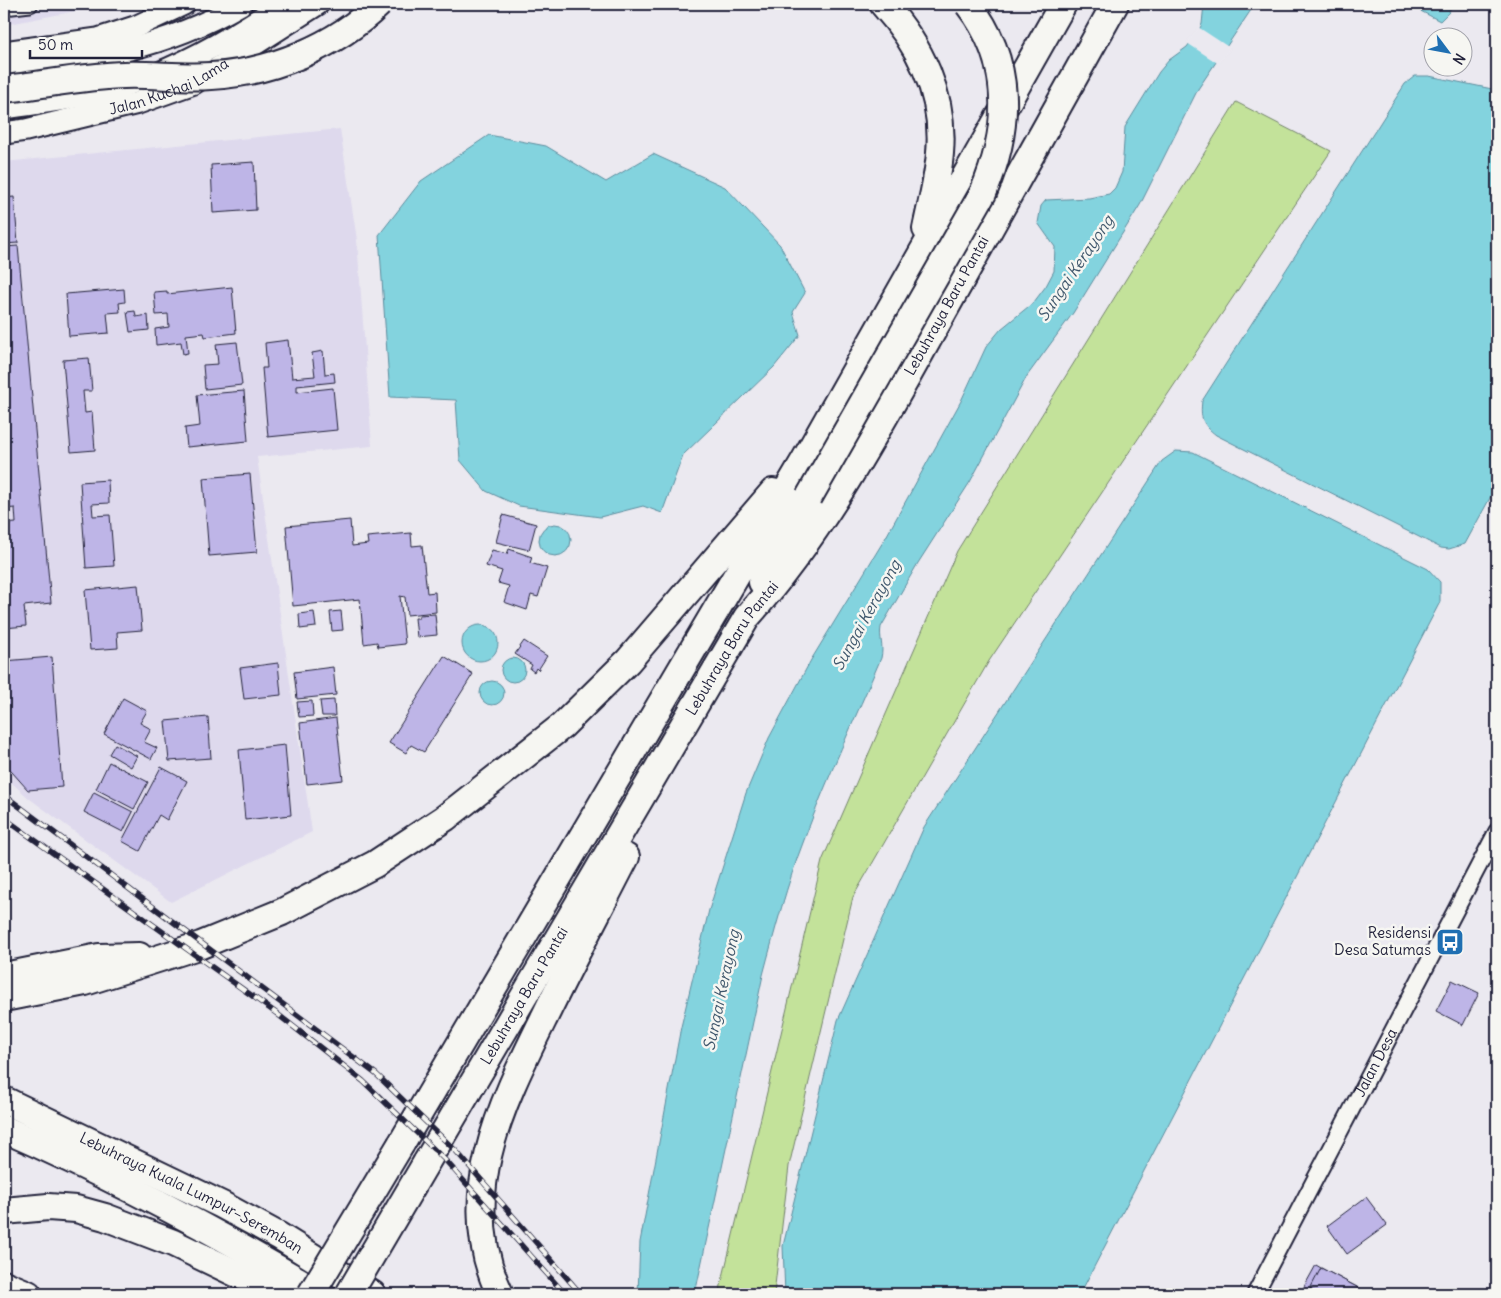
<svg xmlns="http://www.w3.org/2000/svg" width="1501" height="1298" viewBox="0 0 1501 1298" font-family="Delius,sans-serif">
	<rect width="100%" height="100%" fill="#ebe9f0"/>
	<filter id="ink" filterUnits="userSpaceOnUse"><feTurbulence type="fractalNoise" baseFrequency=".02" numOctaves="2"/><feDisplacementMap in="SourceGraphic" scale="10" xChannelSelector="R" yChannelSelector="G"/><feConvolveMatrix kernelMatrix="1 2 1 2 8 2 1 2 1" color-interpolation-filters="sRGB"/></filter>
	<g filter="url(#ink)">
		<g fill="#ded9ed">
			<polygon points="4,4 112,4 4,25"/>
			<polygon points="340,129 357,240 372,446 257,457 312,832 171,902 30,799 4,776 4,162"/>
		</g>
		<polygon fill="#c3e29a" stroke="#72826a" points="1236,102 1331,151 989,661 853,897 789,1166 774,1294 719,1294 822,861 957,551"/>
		<g fill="#83d3de" stroke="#5c8c9d">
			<path d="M1204,4H1255L1198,89L1140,205L1073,313L1027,376L970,482L918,563L881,627C879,638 884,646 881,658C855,719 827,778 804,840C787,884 775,930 763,975L695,1294H638L640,1242L681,1027L709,910L746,793L769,738L811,660L886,537L961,401L986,347L1001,329L1034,302L1046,286L1054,271L1055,247L1038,223L1041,206L1046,200L1089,198L1109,194L1115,188L1122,172L1125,127L1159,72L1169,60L1187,47L1198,32L1202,24Z"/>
			<polygon points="1407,4 1452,4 1449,12 1440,21"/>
			<path d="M1415,76H1429L1497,90V485L1465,544L1449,549L1441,548L1216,435C1202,424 1200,418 1202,401L1405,84Z"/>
			<polygon points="489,135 546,146 606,182 653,154 725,187 780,245 805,293 793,312 800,335 774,367 683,455 662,513 643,506 600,517 519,506 486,491 460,460 456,400 390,397 379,235 421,181"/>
			<polygon points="1176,451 1193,452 1428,569 1440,582 1440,602 1080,1294 785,1294 783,1246 838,1020 924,827 1162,461"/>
			<circle cx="555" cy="540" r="16"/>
			<circle cx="480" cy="643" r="18"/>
			<circle cx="513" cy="670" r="12"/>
			<circle cx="492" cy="693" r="12"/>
		</g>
		<polygon fill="#ebe9f0" points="1198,27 1230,48 1219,64 1187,43"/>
		<g fill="#beb5e7" stroke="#22223b">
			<polygon points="254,162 256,210 213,213 211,165"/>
			<polygon points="14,197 18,243 4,244 4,198"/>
			<polygon points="18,246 51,603 24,606 26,626 4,628 4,524 16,523 15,508 4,509 4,247"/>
			<polygon points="232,287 236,333 205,337 204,333 186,335 188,353 183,354 181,342 156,345 155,329 169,327 168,314 156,315 154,292 167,291 167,294"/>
			<polygon points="124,289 125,302 119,303 120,312 107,313 109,333 69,336 66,294"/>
			<polygon points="135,311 136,317 148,315 149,330 130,332 127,312"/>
			<polygon points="288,340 292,378 315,376 312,353 323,351 325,374 334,373 335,382 297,386 297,392 333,388 337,430 268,437 262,368 267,368 265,343"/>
			<polygon points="237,342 242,385 205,389 203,365 218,364 216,344"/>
			<polygon points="89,358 92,391 83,391 85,413 92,412 95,450 71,452 63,360"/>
			<polygon points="244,391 248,441 187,447 185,428 200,426 197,395"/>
			<polygon points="250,474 257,552 209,556 203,478"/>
			<polygon points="108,480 109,503 92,504 93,516 110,515 114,566 86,568 80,482"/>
			<polygon points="503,515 536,524 529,550 496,542"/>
			<polygon points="350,520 352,546 368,544 367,537 411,533 412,546 422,545 427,593 435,592 436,612 407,615 405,597 400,596 405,644 378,647 377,642 364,644 360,599 293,606 286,526"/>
			<polygon points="509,549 532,557 530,563 547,568 538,597 531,595 527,610 504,602 509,586 498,583 502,571 486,566 492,550 507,554"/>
			<polygon points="138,585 142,630 117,632 118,648 90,650 85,590"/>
			<polygon points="341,611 343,630 332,631 330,612"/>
			<polygon points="314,612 316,627 300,629 299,614"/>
			<polygon points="435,614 437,635 417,637 415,618 419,618 419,615"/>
			<polygon points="524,641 547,656 538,670 536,668 534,672 530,669 532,665 515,654"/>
			<polygon points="444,656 473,674 424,752 411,745 406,753 389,743"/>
			<polygon points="52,657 62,787 28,790 4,763 4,661"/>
			<polygon points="278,663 281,695 244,699 240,668"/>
			<polygon points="333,667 336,695 297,699 294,672"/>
			<polygon points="123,698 147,711 140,723 151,729 144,742 157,748 151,759 104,734"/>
			<polygon points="334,700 335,716 322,716 320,701"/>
			<polygon points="312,701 313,716 299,717 297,702"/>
			<polygon points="208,717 211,758 169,761 165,721"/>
			<polygon points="336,718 343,780 307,784 300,723"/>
			<polygon points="115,744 137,756 131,767 109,754"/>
			<polygon points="285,745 291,815 245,820 239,750"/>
			<polygon points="109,762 148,782 134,809 96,789"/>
			<polygon points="161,767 187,781 167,820 159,815 140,851 122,841"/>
			<polygon points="94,792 133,812 123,832 84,812"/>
			<polygon points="1452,980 1479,993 1463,1025 1436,1011"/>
			<polygon points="1366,1197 1387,1225 1347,1254 1327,1226"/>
			<polygon points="1316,1265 1321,1268 1370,1294 1300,1294"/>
			<polygon points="1321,1268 1370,1294 1321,1294 1310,1289"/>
		</g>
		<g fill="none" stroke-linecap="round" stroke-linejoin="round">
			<defs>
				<g id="street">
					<polyline points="4,7 30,4"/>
					<path id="s1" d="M1255,1294L1497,831"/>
				</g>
				<g id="secondary">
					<polyline points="4,52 98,39 135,27 184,4"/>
					<path d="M4,69C92,59 162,50 241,4"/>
					<path d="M4,108C48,102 95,96 138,81C189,63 238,34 282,4"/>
					<path id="s2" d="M4,133L26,130L138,103L194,83L318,4"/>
				</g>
				<g id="highway">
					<path d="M883,4C920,45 945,96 940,153C938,179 931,204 926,229"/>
					<polyline points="762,582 809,497"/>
					<polyline points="4,976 99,957 139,956"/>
					<polyline points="4,998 85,982 201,945 282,912 375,864 445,818 562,726 628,661 773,492"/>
					<path id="s3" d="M4,1100L222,1205L279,1236L372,1294"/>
					<path d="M4,1129C113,1177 219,1233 321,1294"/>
					<polyline points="401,1144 804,461 1063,4"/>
					<path id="s4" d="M426,1163L747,617C825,529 878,429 935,327C995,219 1055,111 1115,4"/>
					<polyline points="4,1211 48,1207 76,1209 105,1217 173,1243 279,1294"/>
					<polyline points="4,1284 28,1294"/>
					<path d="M500,1294C454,1197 502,1103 545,1016C571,962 599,910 626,857"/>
				</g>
			</defs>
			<use href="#street" stroke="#22223b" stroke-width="19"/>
			<use href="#secondary" stroke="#22223b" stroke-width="25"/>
			<use href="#highway" stroke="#22223b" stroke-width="30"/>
			<use href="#street" stroke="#f6f6f2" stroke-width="15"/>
			<use href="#secondary" stroke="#f6f6f2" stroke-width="21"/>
			<use href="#highway" stroke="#f6f6f2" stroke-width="26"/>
			<defs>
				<g id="rail">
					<polyline points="4,795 376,1074 456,1151 581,1294"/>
					<polyline points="4,818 276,1013 363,1081 446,1161 565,1294"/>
				</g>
			</defs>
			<use href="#rail" stroke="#22223b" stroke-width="5.5"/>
			<use href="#rail" stroke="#f6f6f2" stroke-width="4" stroke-dasharray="11" stroke-linecap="butt"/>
			<defs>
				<g id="highway-bridge">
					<path d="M4,89C43,85 84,76 124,75C153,74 182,78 211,76C271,73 336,46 379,4"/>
					<path d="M809,497L983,193C1011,128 1013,61 968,4"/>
					<polyline points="311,1294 401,1144"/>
					<polyline points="349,1294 426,1163"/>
				</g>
			</defs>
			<use href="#highway-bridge" stroke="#22223b" stroke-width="30" stroke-linecap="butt"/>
			<use href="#highway-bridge" stroke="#f6f6f2" stroke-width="26"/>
		</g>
	</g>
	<defs>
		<symbol id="bus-square" viewBox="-11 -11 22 22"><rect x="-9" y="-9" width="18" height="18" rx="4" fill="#1f6fb2" stroke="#f6f6f2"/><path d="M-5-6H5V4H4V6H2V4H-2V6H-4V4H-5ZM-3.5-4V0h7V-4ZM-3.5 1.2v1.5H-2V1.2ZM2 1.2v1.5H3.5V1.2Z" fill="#fff"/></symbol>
	</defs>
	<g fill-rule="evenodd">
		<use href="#bus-square" x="1434" y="926" width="32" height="32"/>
	</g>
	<g text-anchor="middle" stroke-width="5" stroke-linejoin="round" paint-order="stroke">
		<g font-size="15" fill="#22223b" stroke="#f6f6f2">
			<text dy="5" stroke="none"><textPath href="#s2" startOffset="172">Jalan Kuchai Lama</textPath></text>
			<text dy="5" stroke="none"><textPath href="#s4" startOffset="1004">Lebuhraya Baru Pantai</textPath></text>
			<text dy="5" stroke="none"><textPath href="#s4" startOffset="599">Lebuhraya Baru Pantai</textPath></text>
			<text dy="5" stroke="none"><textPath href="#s4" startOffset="194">Lebuhraya Baru Pantai</textPath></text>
			<text dy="5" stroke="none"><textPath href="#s1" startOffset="261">Jalan Desa</textPath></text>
			<text dy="5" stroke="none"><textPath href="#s3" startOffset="209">Lebuhraya Kuala Lumpur–Seremban</textPath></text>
		</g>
		<g font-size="15" fill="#22223b" stroke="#f6f6f2" text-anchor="end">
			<text x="1431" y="938">Residensi<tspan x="1431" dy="17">Desa Satumas</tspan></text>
		</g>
		<g font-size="16" font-style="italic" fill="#3f576c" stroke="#f6f6f2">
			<text transform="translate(1075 268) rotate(-56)" y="6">Sungai Kerayong</text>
			<text transform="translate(866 615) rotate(-61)" y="6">Sungai Kerayong</text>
			<text transform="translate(721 990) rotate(-78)" y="6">Sungai Kerayong</text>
		</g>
	</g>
	<rect width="1501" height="1298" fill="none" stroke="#f6f6f2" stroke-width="20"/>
	<rect x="10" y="10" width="1481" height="1278" fill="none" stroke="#22223b" stroke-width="2" filter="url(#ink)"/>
	<g transform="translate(1448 52) rotate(122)"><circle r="24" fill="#f6f6f2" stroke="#a1a1a9"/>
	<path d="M0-4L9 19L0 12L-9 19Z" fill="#1f6fb2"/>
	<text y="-8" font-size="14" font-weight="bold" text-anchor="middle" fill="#22223b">N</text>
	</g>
	<path d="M30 50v8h112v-8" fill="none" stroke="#22223b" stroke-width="2.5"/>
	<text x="38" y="50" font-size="15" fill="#22223b" stroke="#f6f6f2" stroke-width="4" paint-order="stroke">50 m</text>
</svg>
